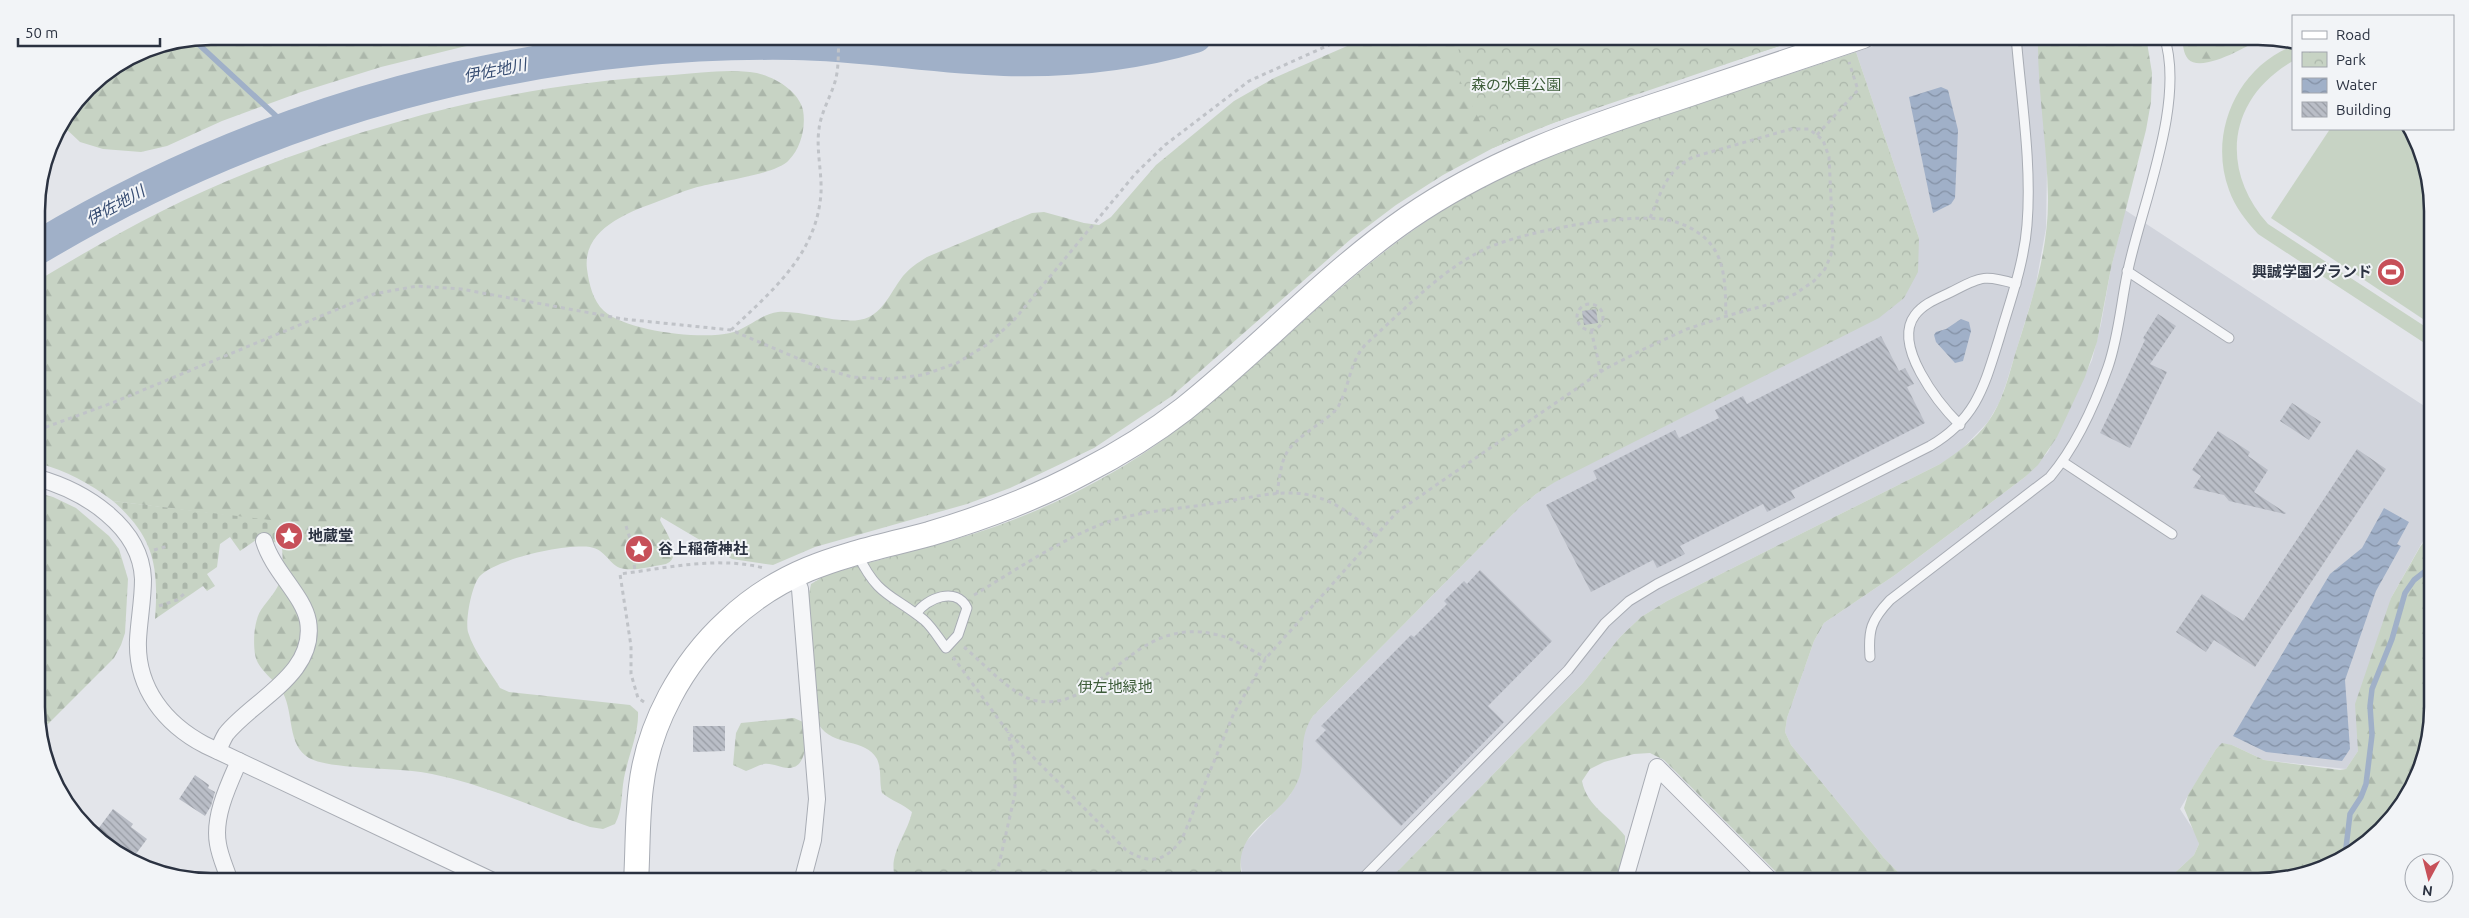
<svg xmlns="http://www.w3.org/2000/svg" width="2469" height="918" viewBox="0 0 2469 918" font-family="Ubuntu,'Noto Sans JP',sans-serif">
	<defs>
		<pattern id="forest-firs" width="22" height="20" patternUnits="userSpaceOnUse" patternTransform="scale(1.25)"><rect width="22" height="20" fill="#c7d3c4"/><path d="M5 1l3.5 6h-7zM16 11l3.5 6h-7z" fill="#abb6aa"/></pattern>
		<pattern id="cemetery-stones" width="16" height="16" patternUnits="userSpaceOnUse" patternTransform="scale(1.25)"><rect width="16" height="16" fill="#c7d3c4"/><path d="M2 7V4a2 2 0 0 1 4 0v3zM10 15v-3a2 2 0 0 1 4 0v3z" fill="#abb6aa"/></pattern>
		<pattern id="park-crowns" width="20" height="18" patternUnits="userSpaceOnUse" patternTransform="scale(1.25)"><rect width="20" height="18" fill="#c7d3c4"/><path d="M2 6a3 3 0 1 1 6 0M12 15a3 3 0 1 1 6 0" fill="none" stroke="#abb6aa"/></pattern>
		<pattern id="water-waves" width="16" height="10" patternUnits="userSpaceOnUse" patternTransform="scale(1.25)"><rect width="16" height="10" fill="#a0b0c8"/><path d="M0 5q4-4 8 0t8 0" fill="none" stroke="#8390a4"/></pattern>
		<pattern id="building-back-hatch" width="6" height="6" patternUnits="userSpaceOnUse" patternTransform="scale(1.25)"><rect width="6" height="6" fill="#babec7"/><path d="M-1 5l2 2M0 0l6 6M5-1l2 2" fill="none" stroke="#979ba3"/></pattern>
	</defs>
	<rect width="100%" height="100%" fill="#e3e5ea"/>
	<g fill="#d1d4dc">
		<polygon points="1903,36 2038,36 2047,167 2046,228 2035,289 2006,384 1999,403 1988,422 1958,453 1940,464 1667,601 1641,617 1620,637 1583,683 1387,882 1243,882 1240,858 1243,845 1290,795 1298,781 1302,743 1305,728 1313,716 1518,509 1536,494 1919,238 1856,52"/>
		<polygon points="2125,210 2432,411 2432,525 2391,598 2358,751 2346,769 2264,760 2232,745 2222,744 2216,749 2180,809 2196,834 2199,844 2194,855 2166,881 1907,881 1884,858 1791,745 1785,732 1787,718 1814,641 1824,623 1895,575 2025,477 2048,452 2092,360 2101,324 2111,268"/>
	</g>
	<g fill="url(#forest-firs)">
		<polygon points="211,36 519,36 462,47 381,67 301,92 222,121 167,146 141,152 103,149 80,142 63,126 63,122 95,80 144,49"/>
		<path d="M1370,36H1809L1544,126L1493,148L1443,175L1396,205L1351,239L1172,396L1094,448L1010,488L967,504L815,547L773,565L732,559L661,517L660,520C665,531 684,557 666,564C653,566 633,572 620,568C608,563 606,550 590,547C565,544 500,558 481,575C472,582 465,621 468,632C474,652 490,671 500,688L509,692L630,705L638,712C639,734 628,756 624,778C621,794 623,809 615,824L603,829L590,827C538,809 486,785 432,774C402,767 330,770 309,758C287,745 294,714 283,693C276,680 257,670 255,654C253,641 254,621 261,610C269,598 277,592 281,578C285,560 281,540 279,522L113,501C89,483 67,471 38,463L37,281C105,240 175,201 249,172C296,154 344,137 394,123C484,96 579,81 673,75C698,73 725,69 750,72C770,74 798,89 803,110C806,127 801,148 789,160C777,174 722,181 702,186C687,189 673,196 659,201C629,212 582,229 587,269C589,284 593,301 604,311C626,331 701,340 730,333C748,329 760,314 778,312C805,310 846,328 869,317C885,309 892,290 903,276C910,268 917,263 927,257L1032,213L1044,212L1084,223L1099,225L1111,217L1156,165L1234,101L1274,78Z"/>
		<path d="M2038,36H2146L2152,73L2151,102L2146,130L2111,268L2097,342L2085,377L2057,437L2038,465L2025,477L1895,575L1824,623L1814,641L1787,718L1785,732L1791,745L1884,858L1907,881H1785L1664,760L1650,753L1634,754L1604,762L1590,769L1582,781C1587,807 1610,816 1625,836V851L1616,882H1387L1583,683L1620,637L1641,617L1667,601L1940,464C1958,452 1975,440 1988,422C2003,401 2009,375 2016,351C2032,300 2049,250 2048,196C2047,142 2037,89 2038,36Z"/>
		<path d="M2182,36H2258L2264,37C2249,45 2202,74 2188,59C2183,53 2183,44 2182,36Z"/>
		<polygon points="38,493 53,497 76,508 109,536 119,549 128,579 125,633 121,645 114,658 48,724 39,727"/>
		<polygon points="2432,538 2433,707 2424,763 2403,804 2364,846 2315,872 2270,881 2166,881 2194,855 2199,844 2184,808 2188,795 2216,749 2222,743 2232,745 2264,760 2340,770 2346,769 2358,751 2355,704 2391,598 2420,547 2425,541"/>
		<path d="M794,718L803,722C805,736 810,768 788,768C780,768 773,763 764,764C758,765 752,769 746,771L733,765L736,733L741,723Z"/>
	</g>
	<path fill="url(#cemetery-stones)" d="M113,501L279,521L281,543L256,540L240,551L230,537L220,544L217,567L207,574L215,586L207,591L203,586L155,619C159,566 154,537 113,501Z"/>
	<g fill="url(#park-crowns)">
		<path d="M1462,36H1809C1703,72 1595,103 1493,148L1454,68Z"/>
		<path d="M1856,52L1919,238L1918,272L1904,298L1879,318L1555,482L1536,494L1518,509L1313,716C1296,741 1308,760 1297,783C1279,822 1229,829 1243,882H897C885,857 907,836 912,812C903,804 892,801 882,793C879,782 882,770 877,759C866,738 833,747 819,725L808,599L811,584L826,575C875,560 924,549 973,534C1036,514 1099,484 1153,447C1261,372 1345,267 1460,200C1525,162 1595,139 1666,115C1729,94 1793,73 1856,52Z"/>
	</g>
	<g fill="#c7d3c4">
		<path d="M2293,46V61C2228,98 2219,169 2268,224L2432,331V348L2258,234C2246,221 2235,207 2229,190C2208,134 2237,67 2293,46Z"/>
		<polygon points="2330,129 2412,129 2415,134 2431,188 2432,325 2271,218"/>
	</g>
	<g fill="url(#water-waves)">
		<polygon points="1941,87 1948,90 1958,130 1955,198 1951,204 1933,213 1909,97"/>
		<polygon points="1961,319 1969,322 1971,331 1963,361 1955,363 1936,342 1934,335 1936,332 1946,329"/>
		<polygon points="2384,508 2409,522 2397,544 2401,546 2376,591 2345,680 2350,749 2342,761 2266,752 2233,736 2330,574 2362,548"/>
	</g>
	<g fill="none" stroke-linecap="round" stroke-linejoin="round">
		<g stroke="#a0b0c8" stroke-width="5.5">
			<polyline points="194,40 288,127"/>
			<polyline points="2345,856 2350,814 2361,797 2366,784 2372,735 2370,706 2372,689 2392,639 2405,593 2414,580 2432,566"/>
		</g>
		<path stroke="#a0b0c8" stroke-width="34" d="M37,248C266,111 526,39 794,43C865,44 934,57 1004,59C1068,61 1133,54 1195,36"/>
	</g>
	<g fill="url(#building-back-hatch)">
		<polygon points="1596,309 1598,323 1584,325 1582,311"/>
		<polygon points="2158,314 2176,326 2150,364 2167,372 2130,448 2100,433 2145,340 2143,338"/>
		<polygon points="1881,336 1899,371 1905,368 1914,384 1907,387 1925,423 1791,491 1795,498 1767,512 1763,504 1680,546 1685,554 1657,568 1653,560 1591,592 1546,505 1597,479 1593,471 1675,430 1679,438 1719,418 1715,410 1743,396 1747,404"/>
		<polygon points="2292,403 2321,422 2309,440 2280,421"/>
		<polygon points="2218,431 2250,452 2248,456 2268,470 2254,492 2286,513 2285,514 2229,501 2224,495 2193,488 2201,476 2192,470"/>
		<polygon points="2357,449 2386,469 2255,667 2214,640 2206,652 2176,632 2202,594 2243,621"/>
		<polygon points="1480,570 1552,641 1488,706 1504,722 1401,826 1315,741 1326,730 1321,726 1411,635 1414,637 1447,604 1444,601 1464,581 1467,584"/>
		<polygon points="693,726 725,726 725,751 693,752"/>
		<polygon points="195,775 209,785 208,788 215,792 211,806 205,816 179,799"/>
		<polygon points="113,809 133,824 131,827 147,839 133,858 95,833"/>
	</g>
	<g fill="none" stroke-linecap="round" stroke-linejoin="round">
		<defs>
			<g id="lane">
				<polyline points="2127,271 2229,338"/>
				<path d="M1960,425C1938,403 1892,345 1915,315C1924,303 1939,298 1951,292C1981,277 1983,274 2016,284"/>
				<polyline points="2063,462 2172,534"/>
				<path d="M858,555C878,597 892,594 924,620C933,628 939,639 946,648L958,635L967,608C957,586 926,598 916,614"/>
				<path d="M1870,657C1868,630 1871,620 1890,600L2050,477C2076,446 2095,404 2108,367C2119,335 2121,302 2128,270C2142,204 2186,101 2164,36"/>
				<path d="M1359,882L1568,670L1605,623L1629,601L1657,584L1930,446C1976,419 1984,387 1999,339C2010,301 2024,264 2027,225C2032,163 2021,98 2016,36"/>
			</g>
			<g id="street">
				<path d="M38,478C84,491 141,526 143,579C143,600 139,620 138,640C136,688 165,724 205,745L495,882"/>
				<polyline points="794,575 800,589 817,799 813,840 802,882"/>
				<path d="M218,751C220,746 223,739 226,734C253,700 317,674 308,621C303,595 273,571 264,541"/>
				<path d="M230,882C226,869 220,857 218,844C213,817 228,786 239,761"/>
				<polyline points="1624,882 1657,767 1771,881"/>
			</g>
			<path id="secondary" d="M636,882C638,850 637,818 641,787C648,725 682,663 728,621C790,563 851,555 929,534C983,518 1034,499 1084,472C1119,454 1153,433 1184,409C1261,348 1327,274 1408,218C1491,161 1580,130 1675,99C1737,78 1800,57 1863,36"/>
		</defs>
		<use href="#lane" stroke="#a8acb4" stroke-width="11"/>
		<use href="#street" stroke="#a8acb4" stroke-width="18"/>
		<use href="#secondary" stroke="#a8acb4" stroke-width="26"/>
		<g stroke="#c0c3c8" stroke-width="3" stroke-dasharray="4 4" stroke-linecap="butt">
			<polyline points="1817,135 1858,90 1849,62"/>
			<circle cx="1590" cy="317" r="13"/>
			<path d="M731,330C772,291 817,254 821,193C822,172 816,150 819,129C821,111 832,95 836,78C839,65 838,50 839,36"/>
			<polyline points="1591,330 1601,372"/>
			<polyline points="38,430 112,403 374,294 417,286 461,289 623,319 731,330 818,367 852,377 888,379 923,375 957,363 988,344 1014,320 1136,173 1165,145 1249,81 1349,36"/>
			<path d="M1277,494C1283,452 1283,450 1317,425C1324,420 1333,414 1338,407C1350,386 1349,362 1366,344C1401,313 1436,275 1477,253C1514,232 1627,212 1668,220C1682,223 1695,229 1705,238C1727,258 1725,289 1726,316"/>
			<polyline points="626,526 632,545 635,572"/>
			<polyline points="154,550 168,546"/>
			<path d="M974,595C1014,571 1054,544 1097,526C1134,511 1178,509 1217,503C1244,499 1276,490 1304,494C1333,499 1354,515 1375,535"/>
			<polyline points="159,606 177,600 184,594"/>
			<path d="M964,647C982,662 1011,694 1033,700C1101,717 1130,612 1218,635C1235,639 1251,650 1266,658"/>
			<path d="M953,657L1008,732L1126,850C1150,865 1165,862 1182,839L1234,713L1266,658L1397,512L1605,369L1646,348L1687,329L1730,315L1774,303L1795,294L1814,281L1825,269L1831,255L1833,239L1829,157L1823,140L1809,129H1791L1693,157C1665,172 1662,191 1650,218"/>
			<path d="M644,702L638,698L631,674V646L620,574C667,568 717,556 764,568"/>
			<polyline points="995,882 1015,794 1015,764 1008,732"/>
		</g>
		<use href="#lane" stroke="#f5f6f8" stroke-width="9"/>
		<use href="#street" stroke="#f5f6f8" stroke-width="16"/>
		<use href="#secondary" stroke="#fff" stroke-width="24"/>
	</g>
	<defs>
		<symbol id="stadium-disc" viewBox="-11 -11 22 22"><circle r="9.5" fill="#c75059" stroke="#f2f4f7"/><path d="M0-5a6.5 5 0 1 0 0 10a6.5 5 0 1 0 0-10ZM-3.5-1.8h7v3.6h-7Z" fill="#fff"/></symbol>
		<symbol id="sight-disc" viewBox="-11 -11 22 22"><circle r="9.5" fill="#c75059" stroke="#f2f4f7"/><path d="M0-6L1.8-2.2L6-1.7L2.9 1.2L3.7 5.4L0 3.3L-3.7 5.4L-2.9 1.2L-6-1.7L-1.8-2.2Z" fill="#fff"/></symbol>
	</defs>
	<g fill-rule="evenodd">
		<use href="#stadium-disc" x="2375" y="256" width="32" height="32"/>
		<use href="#sight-disc" x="273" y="520" width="32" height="32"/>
		<use href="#sight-disc" x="623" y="533" width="32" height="32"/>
	</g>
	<g text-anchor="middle" stroke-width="4" stroke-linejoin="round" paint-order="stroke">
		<g font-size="15" fill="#3d5c39" stroke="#f2f4f7">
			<text x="1516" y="90">森の水車公園</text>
			<text x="1115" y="692">伊左地緑地</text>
		</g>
		<g font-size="15" font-weight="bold" fill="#2b3241" stroke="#f2f4f7" text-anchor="start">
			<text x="2372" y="277" text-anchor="end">興誠学園グランド</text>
			<text x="308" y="541">地蔵堂</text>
			<text x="658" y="554">谷上稲荷神社</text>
		</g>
		<g font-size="16" font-style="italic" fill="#384e73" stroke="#f2f4f7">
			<text transform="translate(495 70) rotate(-11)" y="6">伊佐地川</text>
			<text transform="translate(115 205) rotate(-29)" y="6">伊佐地川</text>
		</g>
	</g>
	<path d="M0 0H2469V918H0ZM211 45H2258A166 166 0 0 1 2424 211V707A166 166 0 0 1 2258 873H211A166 166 0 0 1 45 707V211A166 166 0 0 1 211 45Z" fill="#f2f4f7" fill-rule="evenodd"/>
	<path fill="none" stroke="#2b3241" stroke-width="2.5" d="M211 45H2258A166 166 0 0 1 2424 211V707A166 166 0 0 1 2258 873H211A166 166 0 0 1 45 707V211A166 166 0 0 1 211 45Z"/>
	<rect x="2292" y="15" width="162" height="115" fill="#f2f4f7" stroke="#a2a6ae"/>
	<rect x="2302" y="31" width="25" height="8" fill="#ffffff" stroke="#a2a6ae"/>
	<text x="2336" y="40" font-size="15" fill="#2b3241">Road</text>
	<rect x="2302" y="52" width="25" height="15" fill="url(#park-crowns)" stroke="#a2a6ae"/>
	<text x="2336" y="65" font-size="15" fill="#2b3241">Park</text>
	<rect x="2302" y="78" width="25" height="15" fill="url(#water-waves)" stroke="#a2a6ae"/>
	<text x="2336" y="90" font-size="15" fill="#2b3241">Water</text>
	<rect x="2302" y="102" width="25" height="15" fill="url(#building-back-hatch)" stroke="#a2a6ae"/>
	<text x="2336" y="115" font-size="15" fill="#2b3241">Building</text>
	<g transform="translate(2429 878) rotate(187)"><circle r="24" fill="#f2f4f7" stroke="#a2a6ae"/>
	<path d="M0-4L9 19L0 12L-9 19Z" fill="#c75059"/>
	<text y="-8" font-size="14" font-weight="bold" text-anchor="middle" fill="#2b3241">N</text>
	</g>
	<path d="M18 38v8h142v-8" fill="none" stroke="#2b3241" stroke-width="2.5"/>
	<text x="25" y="38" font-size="15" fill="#2b3241" stroke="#f2f4f7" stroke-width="4" paint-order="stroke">50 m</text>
</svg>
